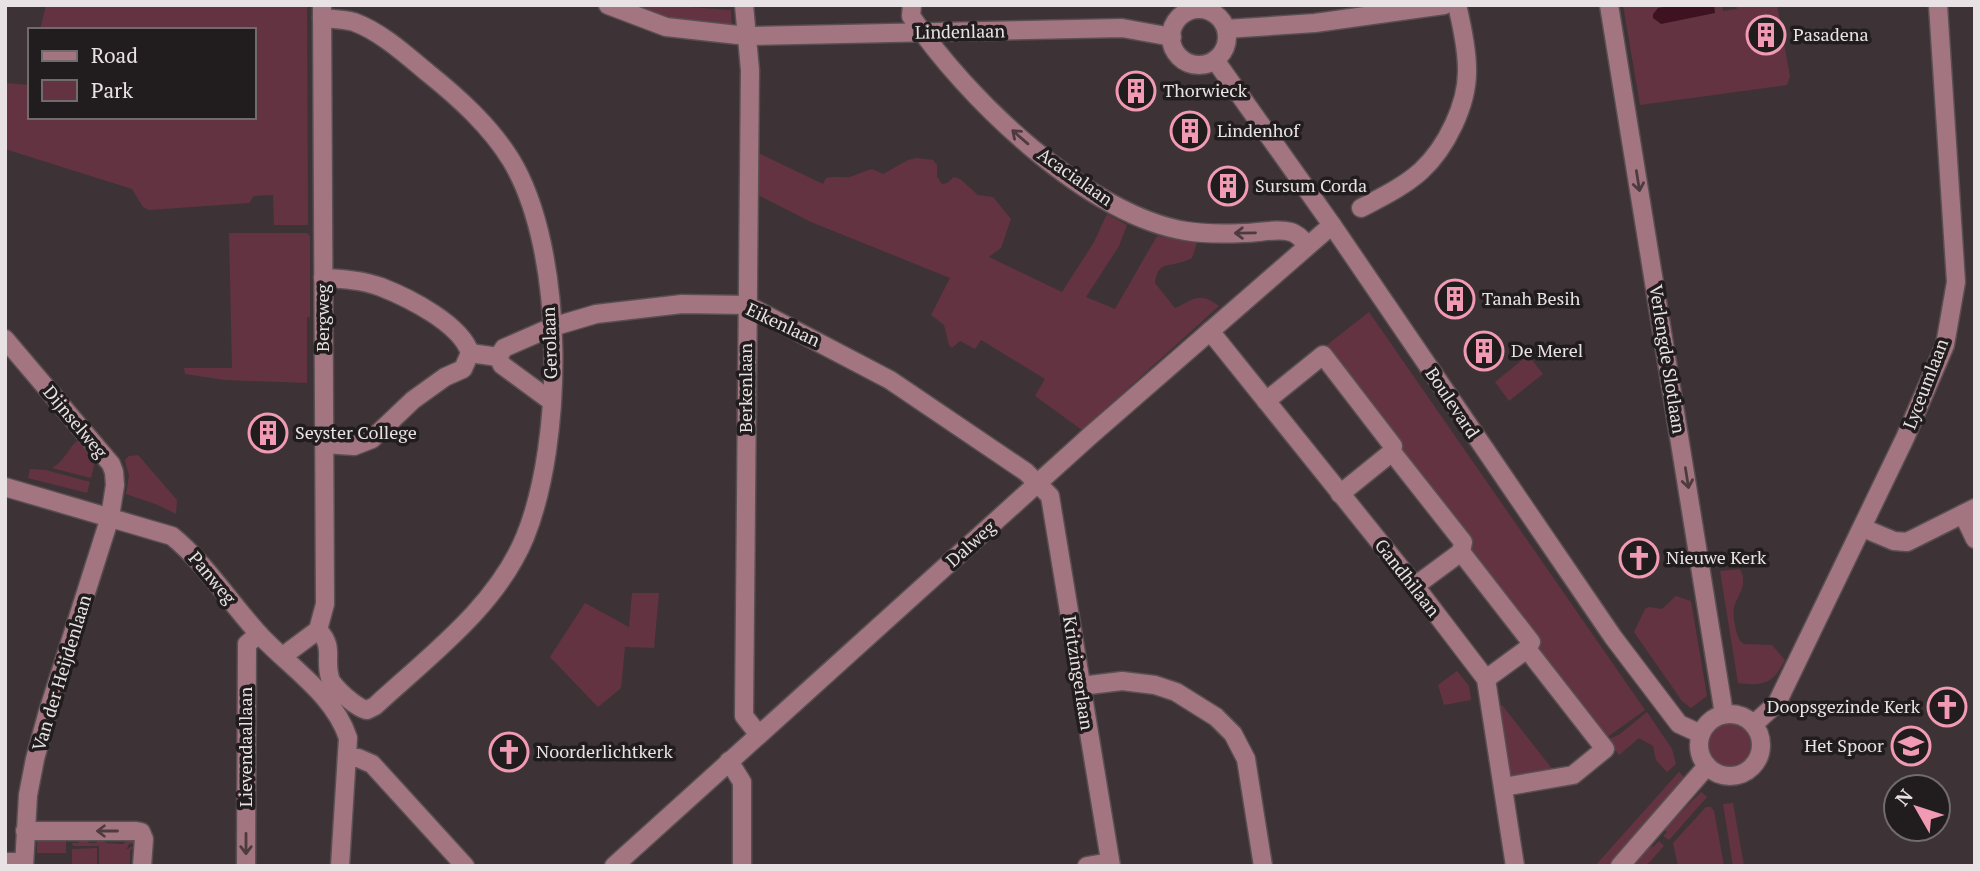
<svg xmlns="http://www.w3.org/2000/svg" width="1980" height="871" viewBox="0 0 1980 871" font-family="'PT Serif',serif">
	<rect width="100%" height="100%" fill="#3d3336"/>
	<g fill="#633342">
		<polygon points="46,5 307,5 308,225 274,225 273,195 254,196 249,203 149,210 143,207 132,189 5,149 5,83 29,85 30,82 30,117 254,117 254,30 40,30"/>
		<polygon points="627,5 662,5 731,10 732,29 659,18"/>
		<polygon points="1623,5 1676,5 1658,8 1715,13 1714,5 1722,5 1723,11 1737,9 1736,5 1777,5 1790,76 1787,85 1640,105"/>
		<path d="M756,152L823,184L826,178C835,176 841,178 849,177C857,175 864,171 872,169L883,174L908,160L917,158L933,160L937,165V177L942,184L947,183L954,177L960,179L978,195L993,197L1011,219L1001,248L989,257L1062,292L1094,242L1107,214L1127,225L1119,246L1086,297L1115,309L1157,236L1197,243L1192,258C1172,269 1158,258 1155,283L1175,308C1194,299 1200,291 1219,306L1082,430L1035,396L1045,379L981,340L975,349L960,341L952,348L949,345L944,325L931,315L950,278L811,222L756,194Z"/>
		<polygon points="229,233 307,233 310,236 310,317 307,317 307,383 225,380 185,374 184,368 232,368"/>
		<polygon points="1369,312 1645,710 1606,738 1535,653 1323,348"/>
		<polygon points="1528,355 1543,374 1509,401 1495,382"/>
		<path d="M79,439L96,458L91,478L52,468C65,461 68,448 79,439Z"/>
		<polygon points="138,455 177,500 176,514 158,505 126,494 129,476 125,460 129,456"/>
		<polygon points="30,469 46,470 90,482 87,493 28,478"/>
		<path d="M1740,569C1748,585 1739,592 1734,607C1732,617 1736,632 1740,641L1744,644L1772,645L1785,660C1773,684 1764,686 1738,683L1720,571Z"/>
		<polygon points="632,593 659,593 654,648 625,647 621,688 598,707 550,657 585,603 629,627"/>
		<polygon points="1676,596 1691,601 1707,696 1691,708 1682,701 1634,632 1645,609 1649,607 1662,609"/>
		<polygon points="1457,671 1469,686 1471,700 1444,705 1438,685"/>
		<polygon points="1502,705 1553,770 1511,777 1507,772 1497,710"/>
		<polygon points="1647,712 1672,749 1676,764 1667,772 1656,760 1653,746 1639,738 1619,755 1607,740 1620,734"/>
		<circle cx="1731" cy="745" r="22"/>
		<polygon points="1679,772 1684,777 1608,866 1595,866"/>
		<polygon points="1701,792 1707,797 1669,840 1663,836 1667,832 1664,829"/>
		<polygon points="1733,803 1744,866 1733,866 1723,804"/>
		<polygon points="1706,807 1711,807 1714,811 1724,866 1678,866 1673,843"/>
		<polygon points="37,835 66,839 66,853 37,853"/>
		<polygon points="86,835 90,835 87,840 89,843 96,843 103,836 108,836 104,840 106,843 123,844 133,836 139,843 129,844 126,850 131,847 138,847 138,853 133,848 130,851 130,866 99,866 99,846 73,846 72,843 78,843"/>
		<polygon points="1659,841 1664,846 1646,866 1632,866 1650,845 1653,847"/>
		<polygon points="97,848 97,866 72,866 72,849"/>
	</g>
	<polygon fill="#3f1222" points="1676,5 1714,5 1715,13 1661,24 1653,18 1653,14 1658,8"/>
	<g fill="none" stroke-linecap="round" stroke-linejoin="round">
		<defs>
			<g id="minor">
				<polyline points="608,5 666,27 747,36 1122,28 1172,37"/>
				<polyline points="744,5 750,70 744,716 759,735"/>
				<path d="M912,5L911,16C965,97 1087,215 1186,231C1204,234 1225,234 1244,233C1259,233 1277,228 1291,232C1298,234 1303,240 1307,245"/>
				<polyline points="1609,5 1724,714"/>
				<circle cx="1199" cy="37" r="28"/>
				<polyline points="1226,29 1315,23 1444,5"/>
				<polyline points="1215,60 1332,225 1613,637 1679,724 1701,734"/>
				<path d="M1361,208C1382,197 1403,187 1421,171C1446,148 1468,104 1467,69C1467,48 1462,26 1457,5"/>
				<path d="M323,278C342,279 363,280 381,287C409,298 461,324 470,353"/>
				<polyline points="1210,331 1415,586 1486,679 1515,866"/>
				<polyline points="5,339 111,464 114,472 115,485 110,517 47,715 35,759 28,795 24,866"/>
				<polyline points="498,357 504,348 552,327 596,314 682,304 747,305 890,380 1026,472 1050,496 1111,866"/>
				<polyline points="498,357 502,365 551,401"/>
				<polyline points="1266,401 1323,355 1393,446 1392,452 1463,542 1461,552 1531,642 1527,649 1605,749 1573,775 1503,787"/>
				<polyline points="324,444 354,446 372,439 413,400 445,377 463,369 470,353 498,357"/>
				<path d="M5,487L172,536C205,563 229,601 258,633C288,666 334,694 348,738L340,866"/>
				<polyline points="1340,494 1392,452"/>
				<polyline points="1963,514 1975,539"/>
				<polyline points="1863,528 1894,541 1907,542 1975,508"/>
				<polyline points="1415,586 1461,552"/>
				<path d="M318,630C335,647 324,658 330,678C332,687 358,709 367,710L375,706C429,656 496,607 525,537C564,441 566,251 511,160C490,126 459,98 428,73C405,54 381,32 354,22C344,19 332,19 322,18"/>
				<polyline points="283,656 318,630 325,604 322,5"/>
				<polyline points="1486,679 1527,649"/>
				<polyline points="1081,686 1122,681 1155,685 1176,692 1216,717 1233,734 1246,759 1263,866"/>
				<circle cx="1730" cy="745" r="31"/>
				<polyline points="1754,724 1777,703 1905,438 1945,345 1956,282 1938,5"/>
				<polyline points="347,758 358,758 372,764 465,866"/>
				<polyline points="729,761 742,782 742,866"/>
				<polyline points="25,831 136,831 141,832 144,839 142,866"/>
				<polyline points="5,862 24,862"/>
				<polyline points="246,866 247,644 259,634"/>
				<polyline points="614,866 1091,435 1332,225"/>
				<polyline points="1087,866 1110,862"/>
				<polyline points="1620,866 1707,766"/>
			</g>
		</defs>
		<use href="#minor" stroke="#594f52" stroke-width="21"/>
		<use href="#minor" stroke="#a27581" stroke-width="18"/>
	</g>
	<defs><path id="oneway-shaft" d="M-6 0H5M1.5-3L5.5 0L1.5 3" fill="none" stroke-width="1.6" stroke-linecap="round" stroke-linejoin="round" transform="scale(1.75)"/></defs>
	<g stroke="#4e3b40">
		<use href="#oneway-shaft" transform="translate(1020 137) rotate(-139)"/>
		<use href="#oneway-shaft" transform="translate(1638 181) rotate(81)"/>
		<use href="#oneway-shaft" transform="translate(1245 233) rotate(179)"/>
		<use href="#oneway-shaft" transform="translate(1687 478) rotate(81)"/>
		<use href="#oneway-shaft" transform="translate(107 831) rotate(180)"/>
		<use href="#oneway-shaft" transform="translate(246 844) rotate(90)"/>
	</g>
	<defs>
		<symbol id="building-ring" viewBox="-11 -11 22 22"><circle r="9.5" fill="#211c1d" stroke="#f19ab3" stroke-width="1.5"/><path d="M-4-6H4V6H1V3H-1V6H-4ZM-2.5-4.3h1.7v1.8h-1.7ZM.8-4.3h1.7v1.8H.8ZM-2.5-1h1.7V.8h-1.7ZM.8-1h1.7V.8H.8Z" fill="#f19ab3"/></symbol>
		<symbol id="church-ring" viewBox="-11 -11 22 22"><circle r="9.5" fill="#211c1d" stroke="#f19ab3" stroke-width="1.5"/><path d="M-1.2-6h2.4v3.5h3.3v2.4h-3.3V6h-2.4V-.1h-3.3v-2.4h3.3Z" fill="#f19ab3"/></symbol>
		<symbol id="school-ring" viewBox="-11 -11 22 22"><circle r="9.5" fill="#211c1d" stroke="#f19ab3" stroke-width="1.5"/><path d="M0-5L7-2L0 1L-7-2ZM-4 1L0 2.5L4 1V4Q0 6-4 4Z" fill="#f19ab3"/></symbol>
	</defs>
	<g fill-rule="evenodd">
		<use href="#building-ring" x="1744" y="13" width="44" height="44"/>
		<use href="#building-ring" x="1114" y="69" width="44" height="44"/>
		<use href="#building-ring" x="1168" y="109" width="44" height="44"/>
		<use href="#building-ring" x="1206" y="164" width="44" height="44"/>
		<use href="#building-ring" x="1433" y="277" width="44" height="44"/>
		<use href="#building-ring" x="1462" y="329" width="44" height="44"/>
		<use href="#building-ring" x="246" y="411" width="44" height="44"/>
		<use href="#church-ring" x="1617" y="536" width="44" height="44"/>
		<use href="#church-ring" x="1925" y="685" width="44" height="44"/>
		<use href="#school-ring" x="1889" y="724" width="44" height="44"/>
		<use href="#church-ring" x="487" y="730" width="44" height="44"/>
	</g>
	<g text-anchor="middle" stroke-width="7" stroke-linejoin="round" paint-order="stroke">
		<g font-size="18" fill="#e9e2e4" stroke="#211c1d">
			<text transform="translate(960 32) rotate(-1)" y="6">Lindenlaan</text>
			<text transform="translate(1075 177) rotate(35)" y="6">Acacialaan</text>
			<text transform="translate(323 318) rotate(-90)" y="6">Bergweg</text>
			<text transform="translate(783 325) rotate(25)" y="6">Eikenlaan</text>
			<text transform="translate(550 343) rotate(-92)" y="6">Gerolaan</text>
			<text transform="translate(1667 359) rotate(81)" y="6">Verlengde Slotlaan</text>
			<text transform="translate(1926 384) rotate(-69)" y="6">Lyceumlaan</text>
			<text transform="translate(746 388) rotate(-90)" y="6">Berkenlaan</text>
			<text transform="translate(1452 403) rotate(56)" y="6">Boulevard</text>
			<text transform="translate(75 422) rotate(50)" y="6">Dijnselweg</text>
			<text transform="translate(971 544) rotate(-42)" y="6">Dalweg</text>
			<text transform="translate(212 578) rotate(50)" y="6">Panweg</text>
			<text transform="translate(1407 578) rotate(52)" y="6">Gandhilaan</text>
			<text transform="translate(62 673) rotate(-73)" y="6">Van der Heijdenlaan</text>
			<text transform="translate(1078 673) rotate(81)" y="6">Kritzingerlaan</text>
			<text transform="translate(246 747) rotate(-90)" y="6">Lievendaallaan</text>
		</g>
		<g font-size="18" fill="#e9e2e4" stroke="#211c1d" text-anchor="start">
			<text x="1793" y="41">Pasadena</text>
			<text x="1163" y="97">Thorwieck</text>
			<text x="1217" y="137">Lindenhof</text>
			<text x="1255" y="192">Sursum Corda</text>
			<text x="1482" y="305">Tanah Besih</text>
			<text x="1511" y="357">De Merel</text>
			<text x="295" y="439">Seyster College</text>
			<text x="1666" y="564">Nieuwe Kerk</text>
			<text x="1920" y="713" text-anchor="end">Doopsgezinde Kerk</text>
			<text x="1884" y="752" text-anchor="end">Het Spoor</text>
			<text x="536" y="758">Noorderlichtkerk</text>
		</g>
	</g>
	<rect width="1980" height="871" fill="none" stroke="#e9e2e4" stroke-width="14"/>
	<rect x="28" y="28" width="228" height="91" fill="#211c1d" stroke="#716b6d" stroke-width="2"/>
	<rect x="42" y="51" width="35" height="10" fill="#a27581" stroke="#716b6d" stroke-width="2"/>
	<text x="91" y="63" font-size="21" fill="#e9e2e4">Road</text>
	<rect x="42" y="80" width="35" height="21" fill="#633342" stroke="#716b6d" stroke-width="2"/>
	<text x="91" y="98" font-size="21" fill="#e9e2e4">Park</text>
	<g transform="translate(1917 808) rotate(309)"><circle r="33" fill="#211c1d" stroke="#716b6d" stroke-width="2"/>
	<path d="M0-5L12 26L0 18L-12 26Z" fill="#f19ab3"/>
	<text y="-10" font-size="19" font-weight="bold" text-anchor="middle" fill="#e9e2e4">N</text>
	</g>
</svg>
